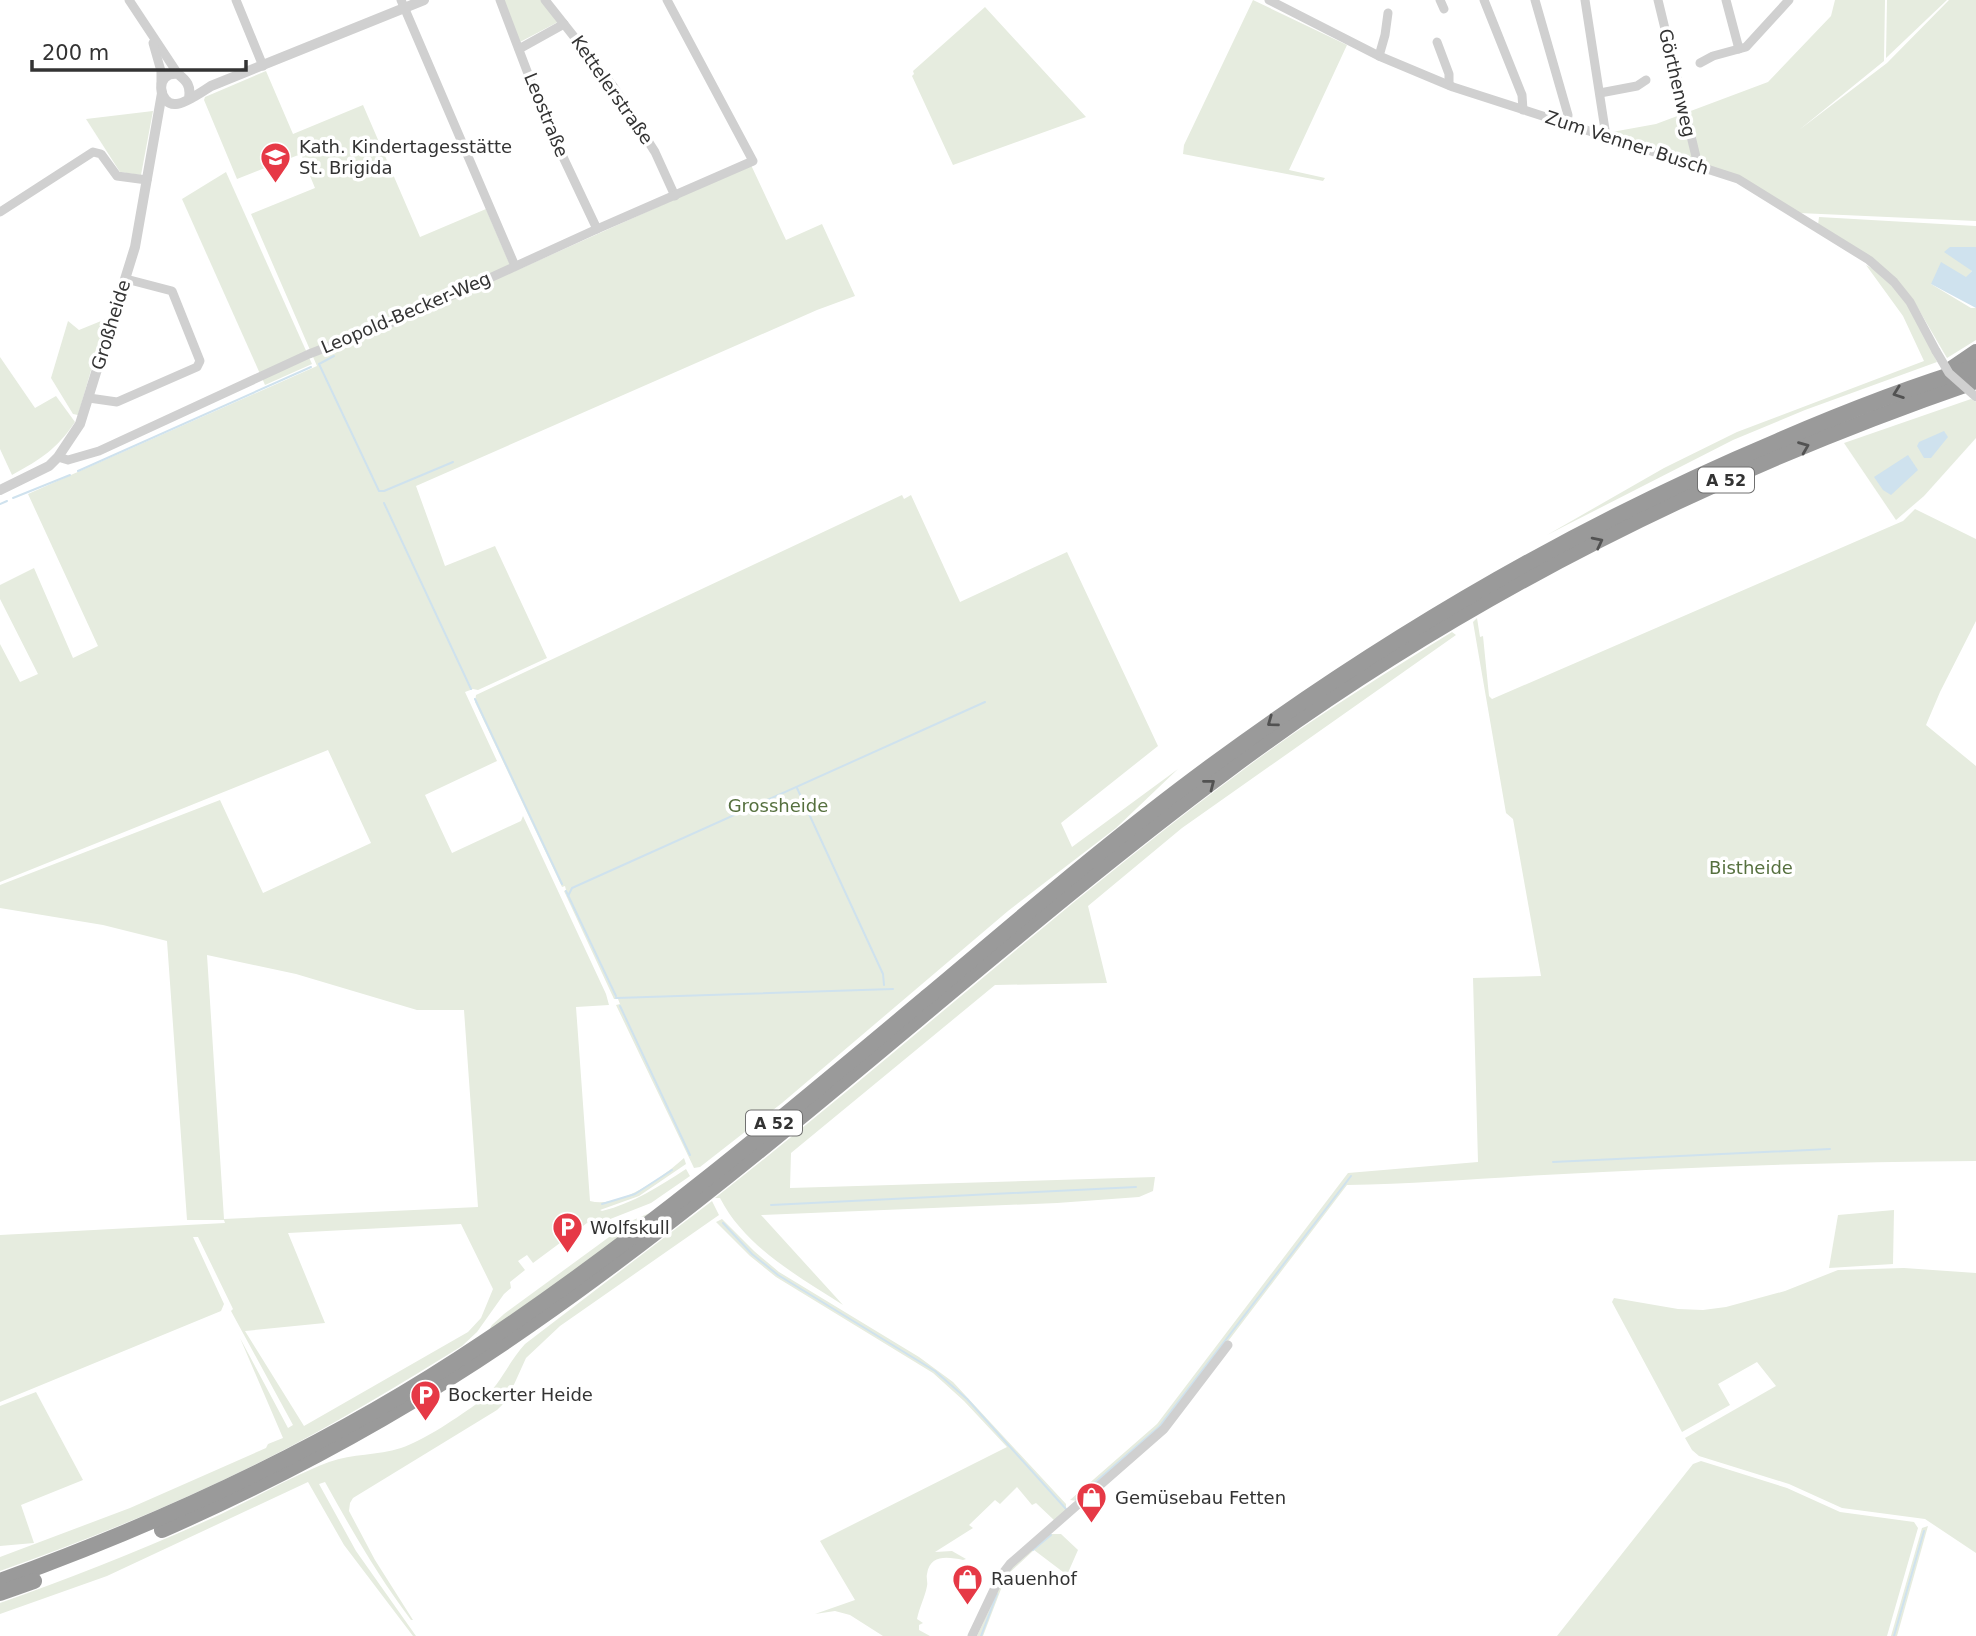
<svg xmlns="http://www.w3.org/2000/svg" width="1976" height="1636" viewBox="0 0 1976 1636" font-family="'DejaVu Sans',sans-serif">
	<rect width="100%" height="100%" fill="#fff"/>
	<g fill="#e6ecdf" fill-rule="evenodd">
		<polygon points="503,0 541,0 558,22 520,42"/>
		<polygon points="1253,0 1347,45 1289,170 1325,178 1323,181 1183,154 1184,145"/>
		<polygon points="1835,0 1885,0 1884,61 1799,130 1887,63 1949,0 1976,0 1976,221 1799,213 1738,177 1612,132 1656,124 1768,82 1831,16"/>
		<polygon points="1887,0 1947,0 1886,58"/>
		<polygon points="985,7 1086,117 953,165 912,76 914,74 913,71"/>
		<path d="M266,71L293,134L363,105L420,237L486,209L513,272L751,165L786,240L822,224L855,296L817,310L416,486L445,566L495,546L547,658L478,690L473,689L465,692L497,761L425,795L452,853L521,821L523,816L606,994L609,1005L576,1007L590,1201C619,1209 663,1177 684,1158L686,1164L639,1196L600,1210L602,1211C634,1203 658,1187 686,1169L690,1176L651,1203L595,1225L587,1223L533,1263L527,1255L518,1261L525,1270L510,1282L511,1288L504,1294L477,1332L462,1346C397,1386 332,1426 264,1460C179,1503 90,1539 0,1571V1557L130,1508L266,1448L268,1444L283,1438L240,1338L288,1428L293,1425L231,1311L233,1309L198,1237H193L224,1304L221,1311L0,1402V1235L225,1223L224,1220H187L167,941L103,925L0,908V885L220,800L263,893L371,843L328,750L0,882V644L20,682L38,674L0,599V585L34,568L73,658L98,646L28,494L317,366L251,214L315,188L301,154L237,179L204,100L205,97ZM207,955L296,974L417,1010H464L478,1207L224,1219ZM461,1224L493,1289L481,1318L468,1332L304,1426L245,1331L325,1323L288,1233Z"/>
		<polygon points="153,111 141,175 120,172 86,119"/>
		<polygon points="226,172 312,364 265,385 182,199"/>
		<polygon points="1819,217 1976,226 1976,247 1950,247 1972,271 1966,278 1931,284 1971,308 1976,308 1976,340 1947,358 1912,298 1818,225"/>
		<path d="M1866,265C1903,284 1921,326 1937,362L1805,410L1733,440L1547,535L1664,468L1737,432L1924,361L1903,316Z"/>
		<polygon points="106,319 78,415 73,414 51,378 68,321 79,330"/>
		<path d="M0,357L35,408L56,396L75,422C56,450 41,459 12,475L0,449Z"/>
		<polygon points="1971,399 1976,402 1976,438 1924,496 1896,520 1844,443"/>
		<polygon points="902,495 904,499 911,495 960,602 1067,552 1158,746 1061,823 1072,847 1178,769 1116,828 1008,911 782,1103 700,1167 694,1168 616,1005 620,1004 618,999 614,999 564,891 566,890 565,886 562,887 475,702 476,695"/>
		<path d="M1915,509L1976,539V621L1940,692L1926,725L1976,766V1161C1832,1162 1688,1167 1544,1175C1478,1179 1413,1184 1347,1185L1162,1428L1078,1501L1070,1500L1157,1424L1348,1173L1478,1162L1473,978L1541,976L1513,819L1506,813L1473,622L1477,618L1480,637L1483,636L1489,696L1492,699L1903,521Z"/>
		<path d="M1452,632L1456,635L1182,828L1088,906L1107,983L995,985L791,1153L790,1188L1155,1177L1153,1191L1139,1197L1057,1203L761,1215L843,1305C798,1276 745,1247 720,1198H715C901,1052 1075,892 1266,753C1326,710 1389,671 1452,632Z"/>
		<path d="M712,1201L719,1215L560,1326L526,1358L507,1400L497,1410L353,1498L350,1503L349,1511L375,1560L413,1620H411C378,1576 351,1529 325,1482L319,1484L356,1551L416,1636H413L344,1545L308,1482L107,1576L0,1614V1603C70,1578 140,1551 208,1520C249,1502 287,1478 329,1462C353,1453 377,1456 401,1448C423,1441 460,1416 479,1402C500,1387 508,1362 525,1344Z"/>
		<polygon points="1894,1210 1893,1264 1829,1268 1838,1215"/>
		<polygon points="652,1212 613,1245 486,1335 492,1325 504,1314 631,1221"/>
		<path d="M722,1219L754,1251L779,1272L919,1357L953,1382L1066,1504V1512L1055,1521L1036,1503L1032,1505L1017,1487L1000,1504L995,1500L969,1525L973,1528L935,1552L952,1551L966,1559L963,1560C948,1557 930,1554 927,1574C926,1578 928,1582 927,1586C925,1597 919,1608 917,1619L923,1623L919,1625V1630L930,1636H883L850,1615L835,1611L815,1614L855,1600L820,1541L1007,1447L964,1401L933,1373L776,1277L750,1256L716,1222Z"/>
		<polygon points="1904,1268 1976,1273 1976,1553 1925,1519 1842,1508 1789,1484 1699,1456 1692,1450 1685,1438 1776,1386 1757,1362 1718,1384 1730,1405 1682,1432 1612,1302 1614,1298 1678,1309 1703,1310 1726,1307 1785,1291 1838,1270"/>
		<polygon points="36,1392 83,1480 21,1505 34,1543 0,1546 0,1406"/>
		<polygon points="1701,1461 1787,1488 1840,1512 1914,1522 1918,1528 1887,1636 1557,1636 1693,1464"/>
		<polygon points="1928,1526 1897,1636 1891,1636 1922,1528"/>
		<polygon points="1051,1534 1061,1534 1078,1550 1067,1575 1034,1550 1006,1576 983,1636 977,1636 1007,1571"/>
	</g>
	<g fill="#cfe2ee">
		<polygon points="1950,247 1976,247 1976,308 1931,284 1941,262 1966,277 1972,271 1944,252"/>
		<polygon points="1944,431 1948,437 1931,458 1924,458 1917,446 1919,442"/>
		<polygon points="1908,455 1918,470 1891,495 1883,490 1874,477"/>
	</g>
	<g fill="none" stroke-linecap="round" stroke-linejoin="round">
		<g stroke="#cfe2ee" stroke-width="2">
			<polyline points="334,356 319,364 379,491 384,491 453,462"/>
			<polyline points="78,471 311,367"/>
			<polyline points="13,498 70,475"/>
			<polyline points="384,503 471,689"/>
			<polyline points="0,504 7,501"/>
			<polyline points="475,699 562,884"/>
			<polyline points="797,788 883,974 884,985"/>
			<polyline points="566,891 616,996"/>
			<polyline points="568,896 572,888 985,702"/>
			<polyline points="616,998 893,989"/>
			<polyline points="620,1006 690,1155"/>
			<polyline points="1553,1162 1830,1149"/>
			<polyline points="602,1204 635,1194 672,1170"/>
			<polyline points="771,1205 1136,1187"/>
			<polyline points="723,1223 752,1254 778,1275 935,1371 967,1399 1066,1509"/>
			<polyline points="1076,1499 1159,1427 1351,1176"/>
			<polyline points="1033,1550 1051,1535"/>
			<polyline points="981,1636 997,1594"/>
			<polyline points="1894,1636 1924,1531"/>
		</g>
		<g stroke="#d0d0d0" stroke-width="9">
			<polyline points="129,0 178,74"/>
			<polyline points="236,0 263,66"/>
			<polyline points="401,0 515,266"/>
			<polyline points="500,0 546,121 597,229"/>
			<polyline points="545,0 613,86 655,152 675,196"/>
			<polyline points="1269,0 1379,56 1453,87 1738,179 1869,260 1894,282 1910,302 1936,351"/>
			<polyline points="1440,0 1444,9"/>
			<polyline points="1484,0 1522,95 1523,110"/>
			<polyline points="1535,0 1568,115 1567,124"/>
			<polyline points="1585,0 1606,136"/>
			<polyline points="1658,0 1698,165"/>
			<polyline points="1726,0 1739,49"/>
			<polyline points="1437,42 1449,74 1449,85"/>
			<polyline points="153,43 161,71 161,83"/>
			<polyline points="519,49 564,24"/>
			<polyline points="1379,56 1385,35 1388,13"/>
			<polyline points="1700,63 1713,56 1746,47 1789,0"/>
			<polyline points="1600,93 1637,86 1646,80"/>
			<polyline points="0,212 93,152 101,154 117,176 147,180"/>
			<polyline points="89,398 117,402 197,367 200,361 172,291 126,279"/>
			<polyline points="58,457 68,460 99,451 309,354 398,320 597,229 753,161 667,0"/>
			<polyline points="972,1636 1000,1577 1010,1564 1164,1429 1228,1345"/>
		</g>
		<g stroke="#d0d0d0" stroke-width="10">
			<path d="M189,98C191,86 187,81 178,74C153,71 159,106 176,104C185,104 203,91 211,86L424,0"/>
			<polyline points="0,490 49,466 58,457 80,424 135,247 162,93"/>
		</g>
		<g stroke="#9a9a9a" stroke-width="16">
			<polyline points="1951,369 1976,352"/>
			<path d="M162,1530C291,1473 415,1405 531,1324C775,1154 990,947 1228,770C1454,601 1709,473 1976,381"/>
			<path d="M0,1581C169,1520 333,1444 483,1343C639,1239 784,1117 927,997C1020,919 1112,839 1210,767C1386,637 1576,526 1778,441C1843,413 1909,387 1976,367"/>
			<polyline points="0,1593 34,1581"/>
		</g>
		<polyline stroke="#d0d0d0" stroke-width="9" points="1936,351 1949,373 1976,397"/>
	</g>
	<defs><path id="oneway-chevron" d="M-2-3.5L2.5 0L-2 3.5" fill="none" stroke-width="1.6" stroke-linecap="round" stroke-linejoin="round" transform="scale(1.75)"/></defs>
	<g stroke="#525252">
		<use href="#oneway-chevron" transform="translate(1898 393) rotate(160)"/>
		<use href="#oneway-chevron" transform="translate(1804 447) rotate(-22)"/>
		<use href="#oneway-chevron" transform="translate(1598 542) rotate(-27)"/>
		<use href="#oneway-chevron" transform="translate(1272 722) rotate(144)"/>
		<use href="#oneway-chevron" transform="translate(1210 784) rotate(-38)"/>
	</g>
	<defs>
		<symbol id="school-pin" viewBox="-11 -11 22 30"><path d="M0 17L-7.5 6A9.5 9.5 0 1 1 7.5 6Z" fill="#e63946" stroke="#fff"/><path d="M0-5L7-2L0 1L-7-2ZM-4 1L0 2.5L4 1V4Q0 6-4 4Z" fill="#fff"/></symbol>
		<symbol id="parking-pin" viewBox="-11 -11 22 30"><path d="M0 17L-7.5 6A9.5 9.5 0 1 1 7.5 6Z" fill="#e63946" stroke="#fff"/><path d="M-3.5-5.5H1a3.5 3.5 0 0 1 0 7H-1V5.5H-3.5ZM-1-3.4V-.6H.8a1.4 1.4 0 0 0 0-2.8Z" fill="#fff"/></symbol>
		<symbol id="shop-pin" viewBox="-11 -11 22 30"><path d="M0 17L-7.5 6A9.5 9.5 0 1 1 7.5 6Z" fill="#e63946" stroke="#fff"/><path d="M-5-2.5h2.3a2.7 3.5 0 0 1 5.4 0H5L5.5 6h-11ZM-1.5-2.5h3a1.5 2.3 0 0 0-3 0Z" fill="#fff"/></symbol>
	</defs>
	<g fill-rule="evenodd">
		<use href="#school-pin" x="258" y="140" width="35" height="47"/>
		<use href="#parking-pin" x="550" y="1210" width="35" height="47"/>
		<use href="#parking-pin" x="408" y="1378" width="35" height="47"/>
		<use href="#shop-pin" x="1074" y="1480" width="35" height="47"/>
		<use href="#shop-pin" x="950" y="1562" width="35" height="47"/>
	</g>
	<g text-anchor="middle" stroke-width="7" stroke-linejoin="round" paint-order="stroke">
		<g fill="#fff" stroke="#707070" stroke-width="2">
			<rect x="1698" y="467.5" width="56" height="25" rx="5"/>
			<rect x="746" y="1110.5" width="56" height="25" rx="5"/>
		</g>
		<g font-size="16" font-weight="bold" fill="#333">
			<text x="1726" y="486">A 52</text>
			<text x="774" y="1129">A 52</text>
		</g>
		<g font-size="18" fill="#333" stroke="#fff">
			<text transform="translate(1677 83) rotate(77)" y="6">Görthenweg</text>
			<text transform="translate(612 90) rotate(55)" y="6">Kettelerstraße</text>
			<text transform="translate(546 115) rotate(68)" y="6">Leostraße</text>
			<text transform="translate(1627 143) rotate(18)" y="6">Zum Venner Busch</text>
			<text transform="translate(406 313) rotate(-23)" y="6">Leopold-Becker-Weg</text>
			<text transform="translate(111 325) rotate(-73)" y="6">Großheide</text>
		</g>
		<g font-size="18" fill="#333" stroke="#fff" text-anchor="start">
			<text x="299" y="153">Kath. Kindertagesstätte<tspan x="299" dy="21">St. Brigida</tspan></text>
			<text x="590" y="1234">Wolfskull</text>
			<text x="448" y="1401">Bockerter Heide</text>
			<text x="1115" y="1504">Gemüsebau Fetten</text>
			<text x="991" y="1585">Rauenhof</text>
		</g>
		<g font-size="18" fill="#56703f" stroke="#fff">
			<text x="778" y="812">Grossheide</text>
			<text x="1751" y="874">Bistheide</text>
		</g>
	</g>
	<path d="M32 60v10h214v-10" fill="none" stroke="#333333" stroke-width="3.5"/>
	<text x="42" y="60" font-size="21" fill="#333333" stroke="#ffffff" stroke-width="5" paint-order="stroke">200 m</text>
</svg>
